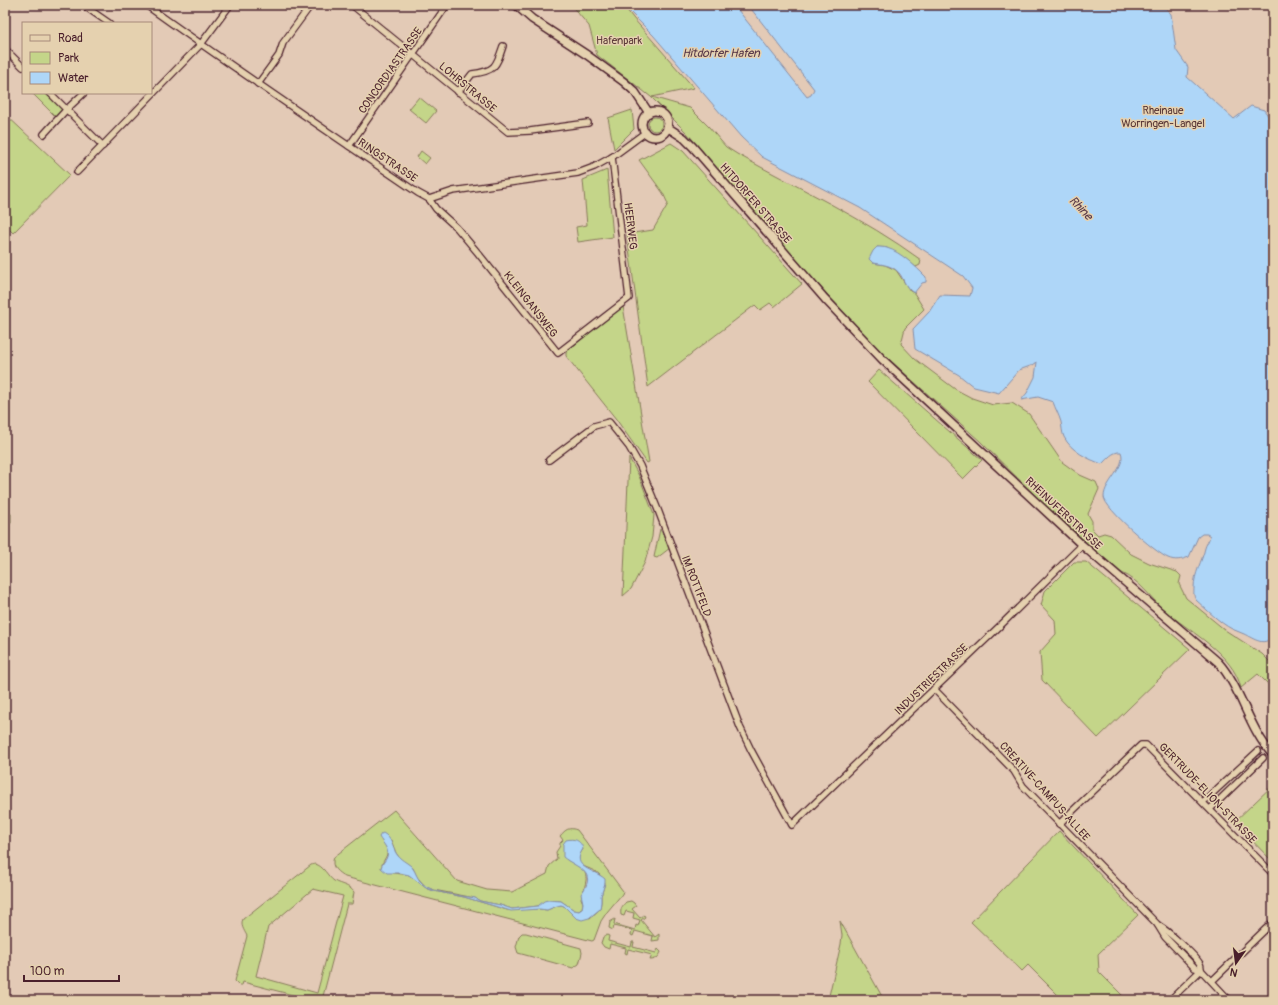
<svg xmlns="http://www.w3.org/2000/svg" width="1278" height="1005" viewBox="0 0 1278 1005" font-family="Pangolin,sans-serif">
	<rect width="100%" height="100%" fill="#e3cab6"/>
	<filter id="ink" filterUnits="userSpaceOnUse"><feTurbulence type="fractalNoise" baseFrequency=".025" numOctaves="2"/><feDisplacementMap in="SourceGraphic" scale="8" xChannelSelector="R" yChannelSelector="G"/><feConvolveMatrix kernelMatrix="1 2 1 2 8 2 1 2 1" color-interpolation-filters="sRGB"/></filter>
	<g filter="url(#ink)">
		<g fill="#c4d589" stroke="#877a5a" fill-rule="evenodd">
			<path d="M571,5H623L633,18L694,88L652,97L690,108L709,127L726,147L737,154C798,188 864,218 921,260L920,265L916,267L887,248L877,247L873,263L885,265L896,270L910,291L914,293L924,309L905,328L901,344L915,359L955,389L972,398L993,405L1012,403L1029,414L1062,462L1080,475L1096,482L1099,489L1088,514L1092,521V529L1098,535L1104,533L1111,535L1131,554L1149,563L1177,572L1181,576L1179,584L1186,598L1225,630L1262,654L1273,665V689L1258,674L1241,688C1233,653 1189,632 1163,609C1150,597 1139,580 1122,573L1056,516L981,442L883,354L799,264L687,133L651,97L597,55L589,26Z"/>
			<polygon points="32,93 45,93 63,110 56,117"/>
			<polygon points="419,97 436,111 426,123 409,109"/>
			<polygon points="632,110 634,129 614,149 608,118"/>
			<polygon points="5,114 70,175 13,233 5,225"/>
			<circle cx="655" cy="124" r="7"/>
			<polygon points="671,143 683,151 802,284 774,307 770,303 760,310 755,305 648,387 627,234 653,230 668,204 663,193 639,160"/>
			<polygon points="421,151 430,158 425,164 417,157"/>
			<polygon points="607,170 613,237 578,242 576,227 587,225 583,180"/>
			<polygon points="623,306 649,462 647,463 616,419 566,356 566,352"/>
			<polygon points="879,370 982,460 963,479 868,382"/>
			<polygon points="629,458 639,476 654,515 652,537 645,562 631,589 623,596"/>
			<polygon points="5,508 11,514 11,523 5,528"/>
			<polygon points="660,529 670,548 657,558 654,557"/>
			<polygon points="1074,562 1086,562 1190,649 1098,738 1042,680 1040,652 1056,634 1055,620 1041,605 1045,591"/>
			<polygon points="1273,785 1273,862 1234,822"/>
			<path d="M394,810L457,881L487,890L512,892L547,874L549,866L557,859L556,852L560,846V843L563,840L560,836C566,829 569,827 577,830L623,891L622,894L607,912L601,921L594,940L592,941L345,877C338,872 330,868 334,857ZM391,840L396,853L401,860L413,868L417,877L426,887L434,890L475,898L480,901L500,905L512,909L538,906L548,900L561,901L574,910L579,911L582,908L583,903L581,898C589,874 590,872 567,860L583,849C570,869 590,865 600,875C602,877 604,880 605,883L601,896V902L600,909L590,918L568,910L564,906L561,905L557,906L547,910L539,909L507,910L464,897L434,891L426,888L409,875L394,873L381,868C384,855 393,855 382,841Z"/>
			<polygon points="1059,831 1138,915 1098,954 1099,972 1127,1000 1063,1000 1028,965 1022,971 971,922"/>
			<path d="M315,864C324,866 327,876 334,881C341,885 349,885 354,892L352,904H347L322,1000H312L243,982L242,985H239L235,981L247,936C244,930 240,925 243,919L311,865ZM313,889L343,896L317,993L256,976L268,927Z"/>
			<path d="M631,901L634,903L636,906L632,909L640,918L644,915L645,917L641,920L655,937L659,934V940L652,941L653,936L635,931L633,936L631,935L632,930L614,926L613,930L609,928L610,922L615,919L614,924L635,930L636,925L638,926L640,920L633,918L634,913L626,911L624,916L621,915C620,909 622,906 626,902Z"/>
			<polygon points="840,921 884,1000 828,1000 841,944 842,935"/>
			<polygon points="522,933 526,933 581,948 582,953 579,964 573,968 518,953 516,947 519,936"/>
			<path d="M607,935L609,936L608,941L631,947L632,942H634L633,947L656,953L658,949L661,952C659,957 656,960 650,960L652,955L628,949L627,954L625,953L626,948L610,944L609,949L604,947L601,943L603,937Z"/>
		</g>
		<g fill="#aed6f8" stroke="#868da6">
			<path d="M623,5H734L807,97L811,95L814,89L748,5H1163L1171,14L1176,50L1188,67L1187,77L1234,119L1251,106L1264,110L1269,117L1273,144V634C1266,649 1253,638 1244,634C1240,632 1236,631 1232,629C1220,623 1206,609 1196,600C1193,595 1194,593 1194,588C1194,573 1202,562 1205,548C1206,544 1209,541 1210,536L1207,534H1202L1198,537L1189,557C1181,560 1175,561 1168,558C1156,553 1104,508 1104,497C1104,482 1127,467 1121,452C1113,451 1107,459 1102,464C1088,459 1071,451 1064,437C1062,433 1062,427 1061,422C1059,415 1055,408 1053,402L1038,397L1021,400L1027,393L1035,377L1037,362L1033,365L1019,370L999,393L974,387L959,375L915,349L913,329L929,312L940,295L970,296L972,288L963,276L860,208L762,157L741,137L653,35Z"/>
			<path d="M877,247C880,247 884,247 887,248C901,252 916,267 926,277V282L922,283L914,293C904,288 904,276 896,270C890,265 880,264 873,263L869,259L873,251Z"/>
			<path d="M383,833C392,838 392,846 396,853C400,860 407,862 412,867C416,872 417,879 422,883C432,894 460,895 475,898L480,901L500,905L512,909L538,906L544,901L548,900L561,901L574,910L579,911L582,909L583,903L581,894C599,871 576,868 563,857V844L566,840C574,838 581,840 583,849C570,868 594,869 605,879V883L601,896V902L600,909L589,918L582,920L576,918L564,906L561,905L557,906L547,910L539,909L511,911L464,897L434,891L426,888L409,875L400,873H387L381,868C382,864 384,862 386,859C391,850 383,844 379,837L381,834Z"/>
		</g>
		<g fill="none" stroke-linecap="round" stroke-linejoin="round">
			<defs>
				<g id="minor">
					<polyline points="83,5 109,23"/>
					<path d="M146,5C235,69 327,131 418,193L429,199L453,191L578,173L594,167L612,157L646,132"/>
					<polyline points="352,5 508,132 530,131 588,123"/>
					<polyline points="5,49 23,67"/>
					<polyline points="258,84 279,55 283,43 311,5"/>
					<path d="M458,92L472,74C495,71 496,67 503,46"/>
					<polyline points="50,93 103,146"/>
					<polyline points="67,109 84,93"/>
					<polyline points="44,134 66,110"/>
					<polyline points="349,146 447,5"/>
					<polyline points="77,172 201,44 230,5"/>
					<polyline points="429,199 436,209 457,228 478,253 558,353 629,298 612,157"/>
					<polyline points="549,460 594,426 609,422 629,447 640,466 658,510 740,727 751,750 792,825 1004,622 1082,545"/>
					<polyline points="934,689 1014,771 1023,786 1157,924 1165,937 1195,968 1201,970 1229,1000"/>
					<polyline points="1203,802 1258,751"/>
					<polyline points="1210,809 1263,758"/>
					<polyline points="1059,824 1141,745 1146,745 1273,874"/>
					<path d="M1158,925C1168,931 1195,955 1200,964C1201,965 1201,969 1201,970"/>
					<polyline points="1212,981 1273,922"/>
					<polyline points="1170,1000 1201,970"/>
				</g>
				<g id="tertiary">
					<polyline points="516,5 532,19 587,55 624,82 635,92 649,113"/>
					<circle cx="655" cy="124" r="13"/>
					<path d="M667,127L684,138L693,147L825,299L883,360L1082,545L1218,662C1242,689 1248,728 1273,755"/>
				</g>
			</defs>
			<use href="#minor" stroke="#4a1f2b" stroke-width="8"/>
			<use href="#tertiary" stroke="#4a1f2b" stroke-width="10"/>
			<use href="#minor" stroke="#e5d1af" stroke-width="5.5"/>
			<use href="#tertiary" stroke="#e5d1af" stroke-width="7"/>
		</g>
	</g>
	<g text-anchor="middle" stroke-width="3" stroke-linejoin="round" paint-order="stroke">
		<g font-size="11" fill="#5c3a39" stroke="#e5d1af">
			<text x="619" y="44">Hafenpark</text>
			<text x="1163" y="114">Rheinaue<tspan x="1163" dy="13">Worringen-Langel</tspan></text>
		</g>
		<g font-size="11" fill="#4a1f2b" stroke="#e5d1af">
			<text transform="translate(390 70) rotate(-55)" y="4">CONCORDIASTRASSE</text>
			<text transform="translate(468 87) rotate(40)" y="4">LOHRSTRASSE</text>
			<text transform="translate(388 160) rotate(34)" y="4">RINGSTRASSE</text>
			<text transform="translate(756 203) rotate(49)" y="4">HITDORFER STRASSE</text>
			<text transform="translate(631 226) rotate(83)" y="4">HEERWEG</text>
			<text transform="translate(531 304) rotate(52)" y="4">KLEINGANSWEG</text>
			<text transform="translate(1064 513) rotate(43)" y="4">RHEINUFERSTRASSE</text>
			<text transform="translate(697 586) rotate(69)" y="4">IM ROTTFELD</text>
			<text transform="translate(931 679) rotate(-44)" y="4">INDUSTRIESTRASSE</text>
			<text transform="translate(1045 791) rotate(48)" y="4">CREATIVE-CAMPUS-ALLEE</text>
			<text transform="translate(1208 793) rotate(46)" y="4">GERTRUDE-ELION-STRASSE</text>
		</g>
		<g font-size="12" font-style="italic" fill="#593a4a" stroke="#e5d1af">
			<text x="721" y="57">Hitdorfer Hafen</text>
			<text transform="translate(1081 208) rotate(46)" y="4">Rhine</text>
		</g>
	</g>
	<rect width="1278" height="1005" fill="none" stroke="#e5d1af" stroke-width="20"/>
	<rect x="10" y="10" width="1258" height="985" fill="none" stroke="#4a1f2b" stroke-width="1.5" filter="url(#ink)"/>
	<rect x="22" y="22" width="130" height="72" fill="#e5d1af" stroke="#a78a7a"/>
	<rect x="30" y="35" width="20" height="6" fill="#e5d1af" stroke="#a78a7a"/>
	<text x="58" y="42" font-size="12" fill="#4a1f2b">Road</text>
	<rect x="30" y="52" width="20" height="12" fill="#c4d589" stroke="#a78a7a"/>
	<text x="58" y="62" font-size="12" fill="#4a1f2b">Park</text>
	<rect x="30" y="72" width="20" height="12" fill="#aed6f8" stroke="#a78a7a"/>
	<text x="58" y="82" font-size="12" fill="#4a1f2b">Water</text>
	<g transform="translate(1236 963) rotate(194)" stroke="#e5d1af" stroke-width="3" paint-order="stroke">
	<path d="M0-3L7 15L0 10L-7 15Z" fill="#4a1f2b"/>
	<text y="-6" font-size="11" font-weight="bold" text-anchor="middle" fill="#4a1f2b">N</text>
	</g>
	<path d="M24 975v6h95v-6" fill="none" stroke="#4a1f2b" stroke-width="2"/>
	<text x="30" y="975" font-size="12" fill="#4a1f2b" stroke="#e5d1af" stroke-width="3" paint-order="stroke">100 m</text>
</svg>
